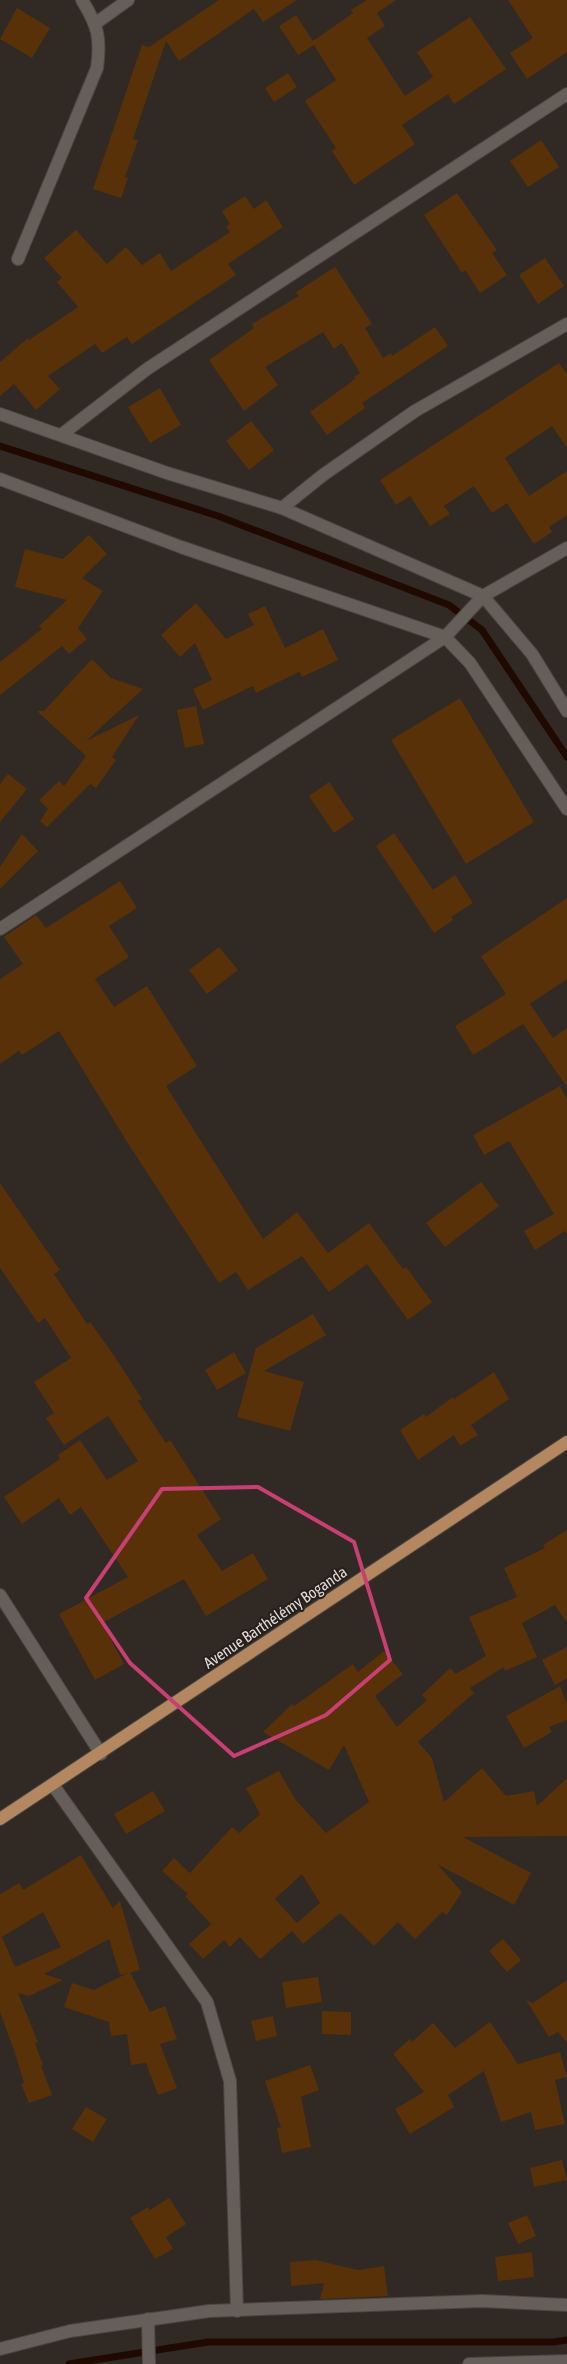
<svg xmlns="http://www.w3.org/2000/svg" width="567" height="2364" viewBox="0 0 567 2364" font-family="'Asap Condensed',sans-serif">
	<rect width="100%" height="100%" fill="#302924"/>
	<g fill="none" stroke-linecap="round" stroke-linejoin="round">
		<g stroke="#200a00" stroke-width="7">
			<polyline points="0,446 218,516 449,605 482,630 567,757"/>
			<polyline points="69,2364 208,2342 554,2342 567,2340"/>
		</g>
	</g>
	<g fill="#583109" fill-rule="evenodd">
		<polygon points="219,0 297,0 263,22 254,9 179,61 166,41 133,139 138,140 125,177 128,178 121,198 93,189 142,45 149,47"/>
		<polygon points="367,0 396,0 377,13 385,26 367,38 405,96 433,77 417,52 470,17 506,69 454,104 448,94 402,125 415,144 354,185 332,151 336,148 305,101 336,80 314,45 298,55 279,26 296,15 313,41 353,13 351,10"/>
		<polygon points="508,0 567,0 567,52 527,79 510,53 533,38"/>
		<polygon points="17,8 50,28 32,58 0,39"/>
		<polygon points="288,73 297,87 274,102 265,88"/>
		<polygon points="541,140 559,167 528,187 510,161"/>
		<polygon points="457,193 497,250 492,253 507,275 480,293 465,270 462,273 424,215"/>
		<polygon points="245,196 254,209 266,200 283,227 228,264 236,275 132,344 127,337 102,353 95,344 48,376 60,389 36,410 14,384 0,396 0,362 28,338 29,340 78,307 57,282 62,278 44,258 76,230 107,264 126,247 142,265 160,253 171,271 230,232 226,227 230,224 222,211"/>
		<polygon points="545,258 564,286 538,304 519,275"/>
		<polygon points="335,267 372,324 365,328 383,358 391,353 392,356 435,327 448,346 362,403 365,408 327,435 310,412 355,379 354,377 360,373 342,343 334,349 323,332 265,367 278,385 244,411 209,360 254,328 252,324 299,296 296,292"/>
		<polygon points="559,363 567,374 567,448 552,426 505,458 529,496 567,471 567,515 549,527 552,532 534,544 507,503 492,513 474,486 444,506 450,514 430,526 410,496 396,505 380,480"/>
		<polygon points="160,388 181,425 150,443 128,407"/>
		<polygon points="251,421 274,450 249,470 226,441"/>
		<polygon points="89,535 107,554 82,578 103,591 78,628 87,639 69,654 62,646 0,695 0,662 42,629 39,626 67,600 15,587 25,549 63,559"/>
		<polygon points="196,603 226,639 254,625 248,614 265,606 285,648 323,629 338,660 302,677 299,672 256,693 253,686 203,710 193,689 212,680 195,643 180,657 161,635"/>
		<polygon points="92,659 111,678 143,689 86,741 139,715 112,757 116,760 96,788 90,784 47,827 40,821 48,809 39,800 59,781 64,786 86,756 37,711 44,711"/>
		<polygon points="460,698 534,822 466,864 391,740"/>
		<polygon points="196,706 204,744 185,748 177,710"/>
		<polygon points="8,774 27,789 0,822 0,784"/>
		<polygon points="329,782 354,819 334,833 309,796"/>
		<polygon points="394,833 433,890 455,875 473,903 451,917 453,920 434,933 376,846"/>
		<polygon points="22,834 38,851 0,889 0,867"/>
		<polygon points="120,881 137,908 109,926 129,957 95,979 114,1007 147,986 197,1066 166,1086 263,1239 297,1212 328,1253 369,1223 403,1269 406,1267 432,1302 408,1320 367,1264 329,1292 302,1256 248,1290 236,1272 219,1283 129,1145 59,1031 22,1055 19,1051 0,1064 0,979 23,964 4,937 36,915 46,928"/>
		<polygon points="567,898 567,979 530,1004 553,1038 567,1028 567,1087 523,1024 473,1055 455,1026 506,994 481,956"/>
		<polygon points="219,947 238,970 207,994 189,970"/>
		<polygon points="560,1086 567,1099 567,1234 565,1231 535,1250 524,1231 554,1214 509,1141 484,1155 473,1135"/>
		<polygon points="481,1182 499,1206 445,1247 426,1223"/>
		<polygon points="0,1183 60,1270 54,1274 87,1324 90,1322 113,1354 142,1399 138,1401 166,1443 170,1440 221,1519 197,1535 222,1571 253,1553 268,1579 206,1616 184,1579 102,1623 124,1664 95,1680 59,1614 128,1577 81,1507 70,1515 59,1498 22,1524 4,1497 60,1459 58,1455 80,1440 107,1480 138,1461 108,1416 64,1445 46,1418 54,1413 34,1382 71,1358 45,1318 38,1323 0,1268"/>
		<polygon points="313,1314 326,1335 264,1371 304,1382 290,1431 237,1417 256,1348"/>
		<polygon points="234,1352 246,1373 217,1390 205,1370"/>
		<polygon points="494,1372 509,1399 471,1425 478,1435 460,1446 454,1435 418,1460 400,1430 424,1414 426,1417 453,1397 454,1399"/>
		<path d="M567,1530V1623L555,1605L522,1623L537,1657L505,1671L504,1667L470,1688L474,1693L418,1742L432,1758L444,1802L482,1768L506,1796L534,1791L537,1806L567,1778V1836L463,1837L531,1873L514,1905L437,1864L462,1892L447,1915L442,1912L415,1939L398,1922L374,1946L340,1913L303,1944L292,1931L260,1959L240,1937L230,1947L224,1940L203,1959L189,1944L211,1924L185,1896L188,1894L162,1871L174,1858L190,1873L232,1827L239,1833L260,1814L246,1788L279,1771L295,1799L326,1833L369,1802L344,1745L329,1770L263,1732L292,1704L294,1706L353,1664L358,1672L384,1651L403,1674L375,1696L397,1727L427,1700L422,1695L450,1668L456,1674L486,1656L469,1617L517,1597L504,1568L545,1548L543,1545ZM302,1874L320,1903L297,1923L275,1899Z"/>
		<polygon points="567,1647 567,1678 555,1685 542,1660"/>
		<polygon points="560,1686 567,1705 567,1720 549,1727 552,1732 524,1748 506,1716"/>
		<polygon points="153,1791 165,1811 126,1834 114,1814"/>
		<path d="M81,1855L113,1908L120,1901L140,1970L120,1975L109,1939L44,1974L63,1980L29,1996L18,1993L38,2042L35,2043L43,2065L41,2066L52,2095L29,2103L21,2084L24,2083L16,2056L0,2012V1894L19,1883L23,1890ZM43,1912L61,1947L15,1967L2,1937Z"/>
		<polygon points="503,1939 521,1960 507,1972 489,1951"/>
		<polygon points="130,1972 150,2012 165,2006 177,2039 160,2044 177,2088 158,2095 146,2063 131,2065 127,2034 111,2036 109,2022 64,2007 72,1983 94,1990"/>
		<polygon points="318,1977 322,2002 286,2008 282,1982"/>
		<polygon points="567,1980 567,2043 558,2032 549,2037 526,2000 534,2004 533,2003"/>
		<polygon points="322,2011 351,2012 351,2035 322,2034"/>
		<polygon points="273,2016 277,2036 256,2041 251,2021"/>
		<polygon points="490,2022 518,2064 560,2052 567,2077 555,2080 565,2124 535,2130 531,2112 501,2122 484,2071 448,2095 454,2107 410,2134 395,2109 424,2092 393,2054 410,2039 412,2042 433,2023 455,2048"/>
		<polygon points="310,2065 319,2090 301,2097 311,2147 282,2153 277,2128 281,2127 265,2081"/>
		<polygon points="86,2107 107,2119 93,2142 72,2129"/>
		<polygon points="562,2160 567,2180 534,2187 530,2168"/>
		<polygon points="169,2198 186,2224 166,2237 173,2249 155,2259 130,2218 148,2207 150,2210"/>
		<polygon points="527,2215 536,2236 518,2244 508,2223"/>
		<polygon points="532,2252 534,2277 498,2281 495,2257"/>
		<polygon points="316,2260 358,2270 384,2266 388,2296 320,2299 324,2283 291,2286 290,2262"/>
	</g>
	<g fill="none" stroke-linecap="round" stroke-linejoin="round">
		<defs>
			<g id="minor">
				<polyline points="96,23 128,0"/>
				<path d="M18,259L97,68C101,38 98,26 82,0"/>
				<polyline points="0,414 167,473 282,508 483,596 532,654 567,711"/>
				<polyline points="61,435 147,369 567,94"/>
				<polyline points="0,479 181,547 445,637 470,663 567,809"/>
				<polyline points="282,508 323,475 415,411 567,324"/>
				<polyline points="0,929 445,637 483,596 567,548"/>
				<polyline points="0,1595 101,1754"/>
				<polyline points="53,1785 207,2002 230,2081 237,2311"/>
				<polyline points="148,2319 149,2364"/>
				<polyline points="0,2349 70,2331 209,2311 482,2301 567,2305"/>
				<polyline points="469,2364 567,2361"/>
			</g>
			<polyline id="major" points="0,1819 567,1442"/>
		</defs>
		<use href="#minor" stroke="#4c4642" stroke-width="14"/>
		<use href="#major" stroke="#4c4642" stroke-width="14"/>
		<use href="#minor" stroke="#665e58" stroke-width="12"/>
		<use href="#major" stroke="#b58760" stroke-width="12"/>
	</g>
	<path fill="none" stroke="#c83f74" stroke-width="4" stroke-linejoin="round" d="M258,1487L354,1542L390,1660L326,1715L234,1756L130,1663L86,1598L162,1489Z"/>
	<g text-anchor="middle" stroke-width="4" stroke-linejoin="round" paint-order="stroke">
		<g font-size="16" fill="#dfdad7" stroke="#261f1a">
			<text transform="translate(275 1617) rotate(-34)" y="6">Avenue Barthélémy Boganda</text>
		</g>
	</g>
</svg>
